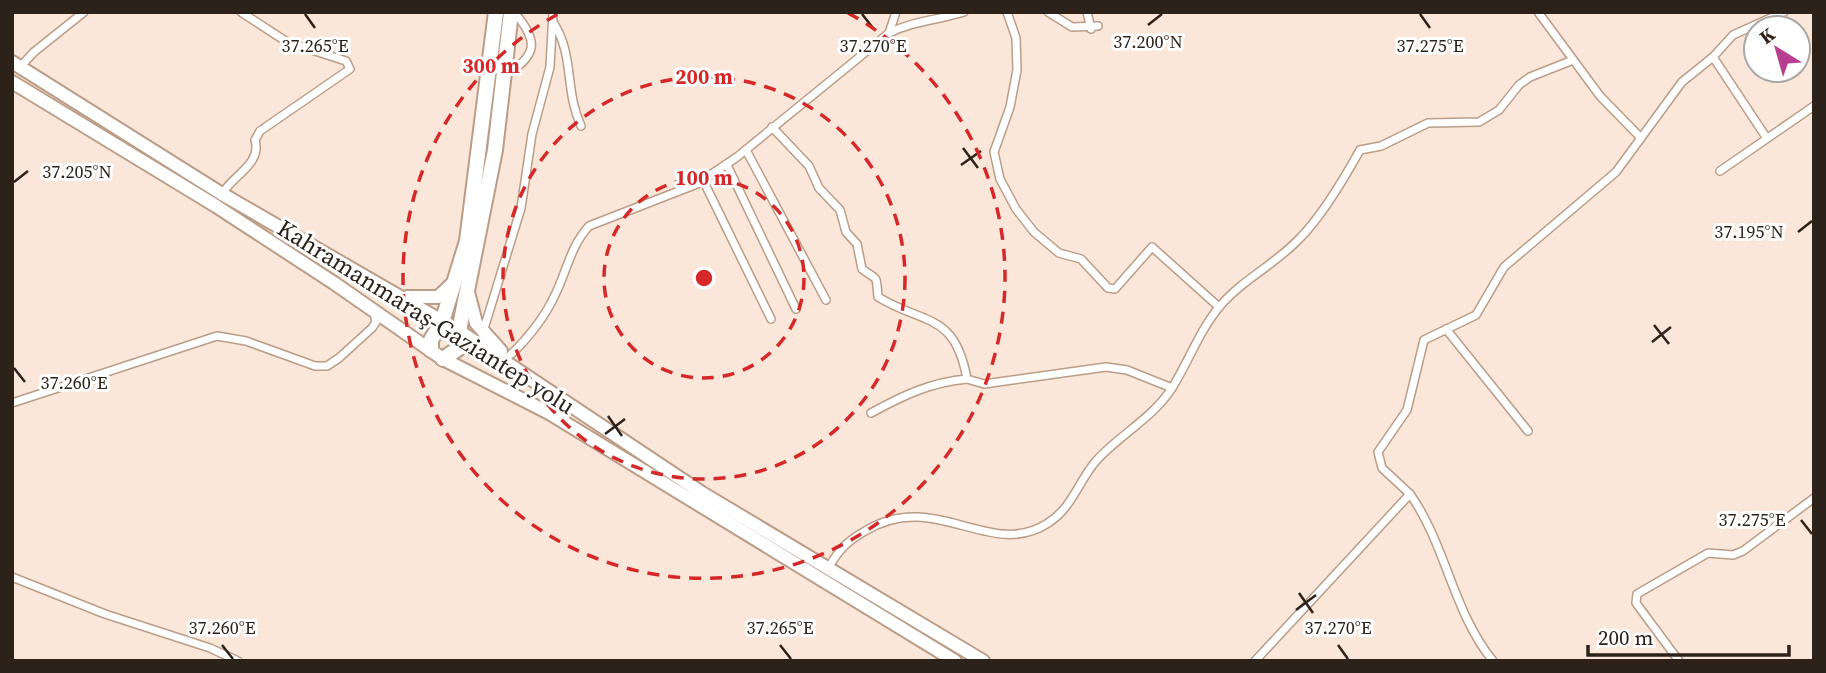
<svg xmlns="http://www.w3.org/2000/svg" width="1826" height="673" viewBox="0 0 1826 673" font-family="'Source Serif 4',serif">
	<rect width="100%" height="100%" fill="#fae7d9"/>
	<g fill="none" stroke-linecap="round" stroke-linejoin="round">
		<defs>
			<g id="minor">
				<polyline points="1007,12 1016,38 1017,70 1010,107 994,152 1000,179 1016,209 1034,232 1059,253 1081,259 1108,288 1115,289 1152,247 1219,307"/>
				<polyline points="1048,12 1072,27 1098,26"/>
				<polyline points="1087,12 1091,29"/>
				<polyline points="1538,12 1600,96 1641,138"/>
				<path d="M553,22C575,56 564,89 581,126"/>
				<polyline points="889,33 896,12"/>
				<polyline points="1713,57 1766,137"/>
				<polyline points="20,67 34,52 84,12"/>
				<path d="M504,76C537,56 540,42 514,12"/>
				<path d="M772,127L809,166L819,188L840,210L846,232L857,244L862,269C878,281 876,273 878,297C924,325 955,312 967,379L984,384L1106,367L1127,370L1172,388"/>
				<polyline points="746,150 826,300"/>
				<polyline points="727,165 796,309"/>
				<polyline points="1720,171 1814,106"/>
				<polyline points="703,180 771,319"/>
				<path d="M222,194C233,175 262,164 255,140L260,131L350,69L346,61L287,42L241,12"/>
				<polyline points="1446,329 1528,431"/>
				<polyline points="483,332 521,208 532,134 550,67 553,12"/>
				<path d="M508,357C526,341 545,317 555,295C567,271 570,247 589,226L697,184L737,157L889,33C913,21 938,20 964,12"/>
				<polyline points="12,403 217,336 246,341 315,366 327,366 339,358 372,328 376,322 374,313"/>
				<path d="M871,413C902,396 931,382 967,379"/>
				<polyline points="1410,494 1382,468 1378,452 1407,410 1424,340 1476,315 1504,267 1616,172 1682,82 1713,57 1733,35 1784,12"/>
				<path d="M829,567C839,549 848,541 865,531C936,488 990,561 1048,523C1072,508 1078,482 1096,461C1119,435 1152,419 1172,388C1189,361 1199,331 1220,306C1243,279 1276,264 1300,238C1322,216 1345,177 1360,150L1381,146L1428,123L1479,122L1499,110L1519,85L1530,77L1573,60"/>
				<polyline points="12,577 105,614 210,648 238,661"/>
				<path d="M1255,661L1410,494C1446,545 1453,612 1493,661"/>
				<polyline points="1679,661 1636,603 1637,594 1708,553 1733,555 1743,551 1814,498"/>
			</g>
			<g id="trunk">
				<polyline points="12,62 222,194 459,331 702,493 983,661"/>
				<polyline points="12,82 216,206 334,283 443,359 549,413 955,661"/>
				<polyline points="468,292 476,323 501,351"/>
				<polyline points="407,297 438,297 455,281"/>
			</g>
			<g id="motorway">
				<polyline points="431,350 431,340 442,322 467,241 496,12"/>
				<polyline points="443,359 459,348 459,331 495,150 511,12"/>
			</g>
		</defs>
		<use href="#minor" stroke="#bb9d87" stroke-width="10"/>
		<use href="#trunk" stroke="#bb9d87" stroke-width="16"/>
		<use href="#motorway" stroke="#bb9d87" stroke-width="18"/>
		<use href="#minor" stroke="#fff" stroke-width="7"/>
		<use href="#trunk" stroke="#fff" stroke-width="12"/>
		<use href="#motorway" stroke="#fff" stroke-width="14"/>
	</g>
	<path fill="none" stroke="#2d2219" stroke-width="2.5" d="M305,14L315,28M862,14L873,28M1420,14L1430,28M1148,25L1162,14M963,148L978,168M961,165L981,151M14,182L28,171M1798,232L1812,221M1654,325L1669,344M1652,342L1671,327M14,368L25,382M608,416L622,436M605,434L625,419M1801,520L1812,534M1299,593L1313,613M1296,610L1316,595M222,645L233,659M780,645L791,659M1338,645L1348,659"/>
	<g fill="none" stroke="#d62828" stroke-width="3.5" stroke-dasharray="12 9">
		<circle cx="704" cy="278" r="100"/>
		<circle cx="704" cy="278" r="201"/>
		<path d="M848 13A301 301 0 1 1 560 13"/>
	</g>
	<g text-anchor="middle" stroke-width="6" stroke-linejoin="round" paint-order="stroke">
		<g font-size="24" fill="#2d2219" stroke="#fff">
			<text transform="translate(426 317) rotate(32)" y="8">Kahramanmaraş-Gaziantep yolu</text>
		</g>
	</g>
	<g font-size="18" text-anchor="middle" fill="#2d2219" stroke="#fff" stroke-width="6" stroke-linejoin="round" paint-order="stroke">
		<text x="1148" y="48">37.200°N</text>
		<text x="315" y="52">37.265°E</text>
		<text x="873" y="52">37.270°E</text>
		<text x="1430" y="52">37.275°E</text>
		<text x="77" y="178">37.205°N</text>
		<text x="1749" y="238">37.195°N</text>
		<text x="74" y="389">37.260°E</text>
		<text x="1752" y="526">37.275°E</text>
		<text x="222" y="634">37.260°E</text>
		<text x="780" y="634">37.265°E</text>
		<text x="1338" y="634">37.270°E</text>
	</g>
	<circle cx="704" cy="278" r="10" fill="#d62828" stroke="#fff" stroke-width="3.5"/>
	<g font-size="21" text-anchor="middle" font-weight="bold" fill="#d62828" stroke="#fff" stroke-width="6" stroke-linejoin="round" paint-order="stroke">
		<text x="491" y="73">300 m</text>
		<text x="704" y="84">200 m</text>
		<text x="704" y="185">100 m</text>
	</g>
	<rect width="1826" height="673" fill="none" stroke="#2d2219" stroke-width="28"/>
	<g transform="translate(1777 49) rotate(323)"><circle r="33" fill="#ffffff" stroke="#aba7a3" stroke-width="2"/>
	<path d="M0-5L12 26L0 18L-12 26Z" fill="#b83e91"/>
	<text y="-10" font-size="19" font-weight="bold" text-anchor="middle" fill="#2d2219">K</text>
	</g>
	<path d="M1588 645v10h201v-10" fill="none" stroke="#2d2219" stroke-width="3.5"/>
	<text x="1598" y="645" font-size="21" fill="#2d2219" stroke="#ffffff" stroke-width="5" paint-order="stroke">200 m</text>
</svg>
